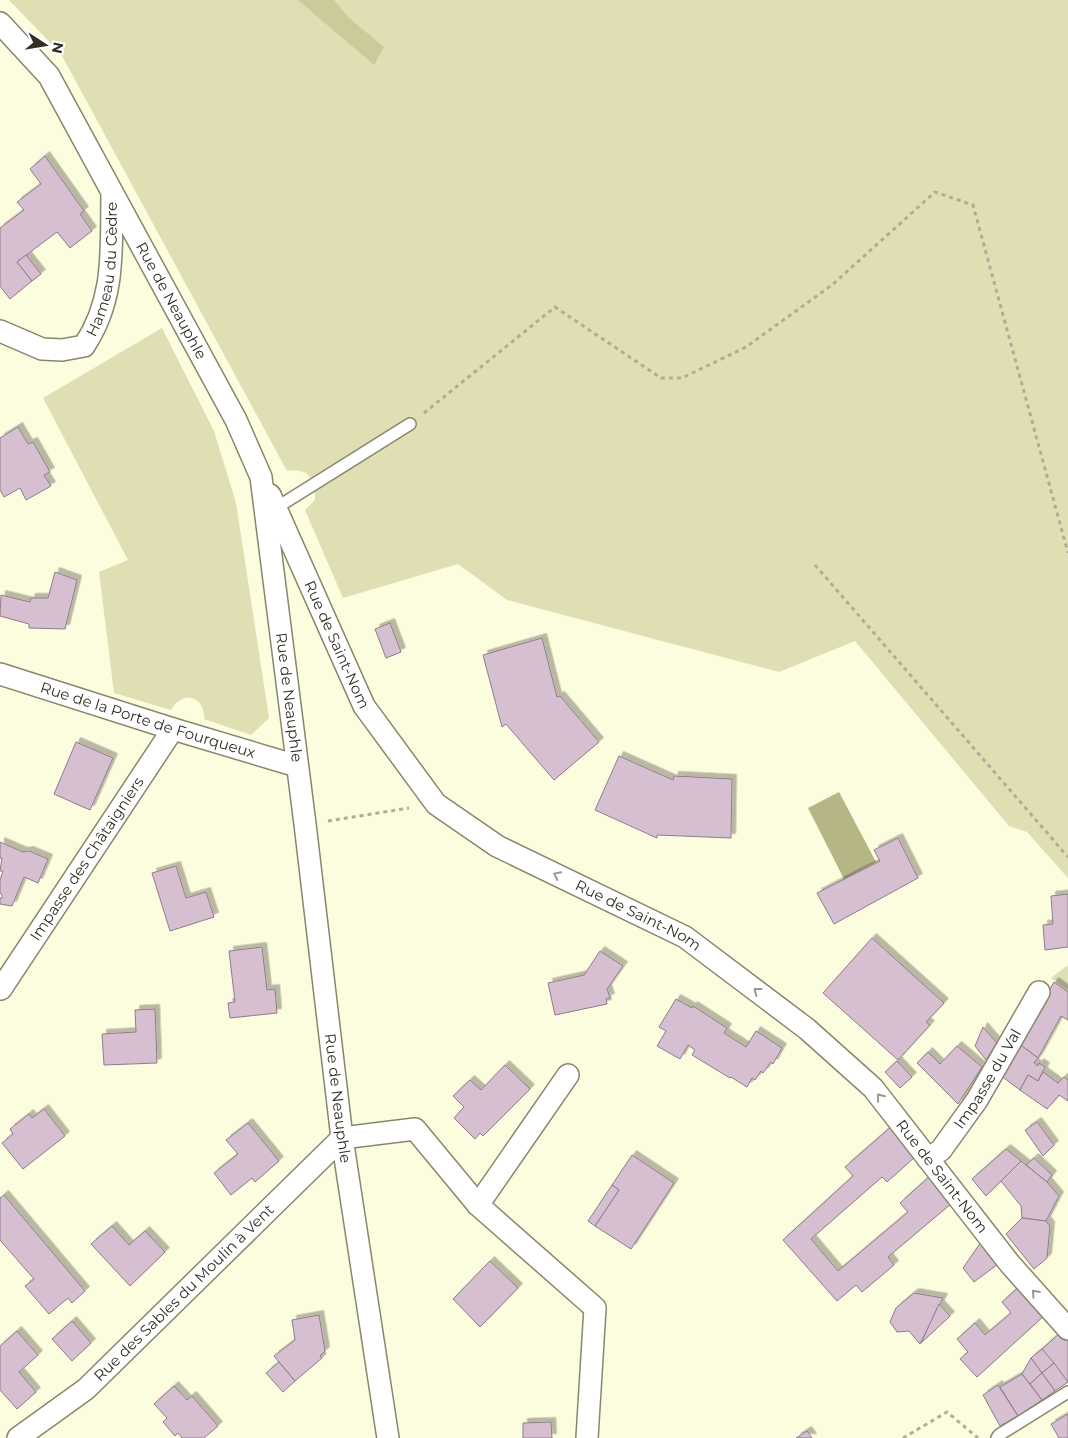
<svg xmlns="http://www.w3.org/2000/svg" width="1068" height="1438" viewBox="0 0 1068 1438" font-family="Montserrat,sans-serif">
	<defs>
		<filter id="shadow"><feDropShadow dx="4.5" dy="-4.5" stdDeviation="0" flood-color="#0004"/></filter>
	</defs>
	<rect width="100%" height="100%" fill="#fcfcde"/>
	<g fill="#e0dfb4">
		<path d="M9,0H1068V878L1027,832L1009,826L855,641L779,672L507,600L458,564L343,598L305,510L315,500C315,478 310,468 287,471L61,54Z"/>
		<path d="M162,328L214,431L236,503L269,718L251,735L204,719C206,704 192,691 179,701C175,703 173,707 171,710L114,693L99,572L128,560L43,398Z"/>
		<polygon points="1068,965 1068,990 1051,978"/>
	</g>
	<polygon fill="#ccca99" points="298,0 334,0 348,17 384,47 374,65"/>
	<polygon fill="#b6b584" points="839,792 876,862 844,879 808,808"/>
	<g fill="#d7bfd2" stroke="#907a8c" filter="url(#shadow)">
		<polygon points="45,156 84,211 80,214 92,231 70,248 57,232 17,262 32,281 10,299 0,286 0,228 24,210 17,202 41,184 30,169"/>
		<polygon points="26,255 41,274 32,281 17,262"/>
		<polygon points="18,427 28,444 33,442 50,472 44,475 51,486 26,500 20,488 4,497 0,490 0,438"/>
		<polygon points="55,572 77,580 65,629 29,628 29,624 0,616 1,595 30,602 31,598 48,598"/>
		<polygon points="390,623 401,652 386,658 375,629"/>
		<polygon points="542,638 557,697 560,696 599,742 554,780 506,724 502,727 483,655"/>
		<polygon points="76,742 113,758 90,810 54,794"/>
		<polygon points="619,756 673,780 674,776 732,779 731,838 657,835 657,838 595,810"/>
		<polygon points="898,838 918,878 834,924 817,893 880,861 874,850"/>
		<polygon points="0,842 23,852 29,851 48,859 38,883 24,877 12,906 0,904 0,898 2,898 2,895 0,893 0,880 3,871 0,871 2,858 0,858"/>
		<polygon points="176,866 186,898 206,892 214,917 170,931 152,873"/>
		<polygon points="1068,894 1068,947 1045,950 1043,925 1053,924 1051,896"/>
		<polygon points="872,938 944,1003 926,1022 930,1025 898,1060 823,993"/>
		<polygon points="262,947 267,990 275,989 277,1013 230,1018 228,1003 235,1002 229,951"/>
		<polygon points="600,951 623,966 607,989 610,998 606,999 607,1004 555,1015 548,983 584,975"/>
		<polygon points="1054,982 1068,992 1068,1020 1061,1016 1038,1058 1018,1043"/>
		<polygon points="676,999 692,1008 693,1006 727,1028 724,1033 746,1047 756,1031 782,1048 773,1064 771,1062 763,1073 761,1071 755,1080 752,1078 747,1087 731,1077 730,1078 692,1055 695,1050 688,1045 680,1059 657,1046 666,1031 659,1027"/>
		<polygon points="155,1009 157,1063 104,1065 102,1034 136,1032 135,1010"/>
		<polygon points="983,1027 997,1043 986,1060 975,1046"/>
		<polygon points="1018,1043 1038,1058 1034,1063 1038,1066 1039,1063 1045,1067 1038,1081 1028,1075 1020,1090 1000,1075"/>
		<polygon points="957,1046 982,1067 958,1104 917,1063 928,1052 940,1064"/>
		<polygon points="897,1061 912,1077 900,1088 885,1072"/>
		<polygon points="505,1065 530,1089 483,1136 480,1133 475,1139 454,1118 464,1107 453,1096 470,1080 481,1090"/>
		<polygon points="1043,1072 1058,1083 1064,1077 1068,1080 1068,1101 1059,1095 1047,1109 1020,1090 1028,1075 1038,1081"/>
		<polygon points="44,1109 65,1136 23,1169 2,1143 13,1134 10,1129 29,1114 32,1118"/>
		<polygon points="1037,1122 1054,1145 1043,1156 1025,1130"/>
		<polygon points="248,1123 279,1161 255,1182 252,1178 231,1195 214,1173 238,1154 226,1140"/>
		<polygon points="893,1125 916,1156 887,1182 882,1177 811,1239 838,1271 908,1212 900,1203 931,1175 952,1203 888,1257 894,1265 862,1292 856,1285 837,1301 783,1240 853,1176 845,1167"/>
		<polygon points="1006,1149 1021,1161 986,1196 972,1179"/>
		<polygon points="632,1155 674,1183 631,1249 595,1226 619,1190 612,1185"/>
		<polygon points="1034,1158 1052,1175 1047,1182 1026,1165"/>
		<polygon points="1021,1161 1047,1182 1059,1196 1046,1221 1022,1218 1021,1206 1001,1181"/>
		<polygon points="612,1185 619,1190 595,1226 588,1221"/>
		<polygon points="4,1195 85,1291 72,1303 68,1298 49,1314 25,1286 34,1279 0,1240 0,1198"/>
		<polygon points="1022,1218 1046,1221 1050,1226 1047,1258 1034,1269 1006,1234"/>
		<polygon points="112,1226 129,1245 145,1231 165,1252 130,1286 91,1244"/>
		<polygon points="983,1239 1002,1261 974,1282 963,1268"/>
		<polygon points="490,1261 518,1288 480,1327 453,1299"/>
		<polygon points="1022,1284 1046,1314 977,1377 960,1359 968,1352 957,1339 975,1323 985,1335 1011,1313 1002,1302"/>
		<polygon points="914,1293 943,1298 920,1344 909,1331 897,1332 890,1322 896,1308"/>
		<polygon points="939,1304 950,1316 921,1343"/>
		<polygon points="319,1315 325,1351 320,1356 322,1358 295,1381 274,1356 295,1340 292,1320"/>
		<polygon points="72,1321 91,1343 72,1361 52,1339"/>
		<polygon points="17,1331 38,1355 19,1372 36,1392 17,1409 0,1390 0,1346"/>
		<polygon points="1061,1332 1068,1340 1068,1383 1042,1349"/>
		<polygon points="1042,1349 1054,1363 1042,1373 1031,1358"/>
		<polygon points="1031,1358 1042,1373 1030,1384 1022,1374"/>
		<polygon points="279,1362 295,1381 283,1392 266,1373"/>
		<polygon points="1054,1363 1068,1382 1055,1391 1042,1373"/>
		<polygon points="1042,1373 1055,1391 1042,1400 1030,1384"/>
		<polygon points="1022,1374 1042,1400 1018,1416 1000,1387"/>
		<polygon points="998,1385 1018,1416 1000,1426 983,1395"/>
		<polygon points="174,1386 187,1400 192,1396 218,1426 204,1438 182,1438 178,1433 175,1436 163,1422 167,1418 154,1404"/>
		<polygon points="1068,1414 1068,1438 1059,1438 1051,1424"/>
		<polygon points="551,1422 552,1438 523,1438 523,1423"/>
		<polygon points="807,1431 812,1438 796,1438"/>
	</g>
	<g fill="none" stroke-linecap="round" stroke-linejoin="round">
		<defs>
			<g id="service">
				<polyline points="276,508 410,424"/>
				<polyline points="997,1438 999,1435 1068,1392"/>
			</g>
			<g id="minor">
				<path id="s1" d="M0,23L49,76L236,420L261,477L305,824L342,1138L388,1438"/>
				<path id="s2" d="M0,331L42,349L62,350L84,346C116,298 111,249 112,194"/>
				<path id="s3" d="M270,495L364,706L436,804L497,846L685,937L807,1029L873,1088L1010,1264L1068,1329"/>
				<path id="s4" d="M0,674L173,729L297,766"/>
				<path id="s5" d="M1,989L173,729"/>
				<path id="s6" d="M928,1159L941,1150L977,1100L1039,992"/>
				<polyline points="478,1205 568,1075"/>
				<path id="s7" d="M18,1438L86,1389L342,1138L415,1129L478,1205L595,1308L587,1438"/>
			</g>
		</defs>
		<use href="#service" stroke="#88876c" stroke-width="14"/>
		<use href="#minor" stroke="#88876c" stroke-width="24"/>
		<g stroke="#aeae97" stroke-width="3" stroke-dasharray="4 4" stroke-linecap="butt">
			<polyline points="424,413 555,307 661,378 682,378 746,347 832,285 935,192 973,205 1068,553"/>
			<polyline points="815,565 1068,857"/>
			<polyline points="328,821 409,808"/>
			<polyline points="903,1438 947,1412 978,1438"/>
		</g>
		<use href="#service" stroke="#fff" stroke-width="11"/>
		<use href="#minor" stroke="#fff" stroke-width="21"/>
	</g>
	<defs><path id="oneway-chevron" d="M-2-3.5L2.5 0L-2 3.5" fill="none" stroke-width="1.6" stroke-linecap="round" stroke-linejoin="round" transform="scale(1.25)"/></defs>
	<g stroke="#989892">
		<use href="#oneway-chevron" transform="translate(557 875) rotate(-154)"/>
		<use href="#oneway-chevron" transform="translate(757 991) rotate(-143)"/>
		<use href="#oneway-chevron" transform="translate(880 1097) rotate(-128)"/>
		<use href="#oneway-chevron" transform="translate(1035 1293) rotate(-132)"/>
	</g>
	<g text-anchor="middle" stroke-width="4.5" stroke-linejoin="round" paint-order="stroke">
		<g font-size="15" fill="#303025" stroke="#fff">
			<text dy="5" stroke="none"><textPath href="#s2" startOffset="169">Hameau du Cèdre</textPath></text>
			<text dy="5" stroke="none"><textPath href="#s1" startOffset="328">Rue de Neauphle</textPath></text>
			<text dy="5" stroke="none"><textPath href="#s3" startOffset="164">Rue de Saint-Nom</textPath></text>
			<text dy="5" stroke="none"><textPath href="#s1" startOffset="748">Rue de Neauphle</textPath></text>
			<text dy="5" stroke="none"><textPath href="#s4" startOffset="155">Rue de la Porte de Fourqueux</textPath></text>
			<text dy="5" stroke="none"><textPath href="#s5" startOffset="156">Impasse des Châtaigniers</textPath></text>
			<text dy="5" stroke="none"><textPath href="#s3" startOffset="584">Rue de Saint-Nom</textPath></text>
			<text dy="5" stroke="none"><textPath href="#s6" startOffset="101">Impasse du Val</textPath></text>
			<text dy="5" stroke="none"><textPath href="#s1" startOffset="1152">Rue de Neauphle</textPath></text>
			<text dy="5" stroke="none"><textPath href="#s3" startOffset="989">Rue de Saint-Nom</textPath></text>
			<text dy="5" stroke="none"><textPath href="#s7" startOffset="221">Rue des Sables du Moulin à Vent</textPath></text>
		</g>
	</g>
	<g transform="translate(45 45) rotate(102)" stroke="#ffffff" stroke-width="4" paint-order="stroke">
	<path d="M0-4L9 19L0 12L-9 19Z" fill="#303025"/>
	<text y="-8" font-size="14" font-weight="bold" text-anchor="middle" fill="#303025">N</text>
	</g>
</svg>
